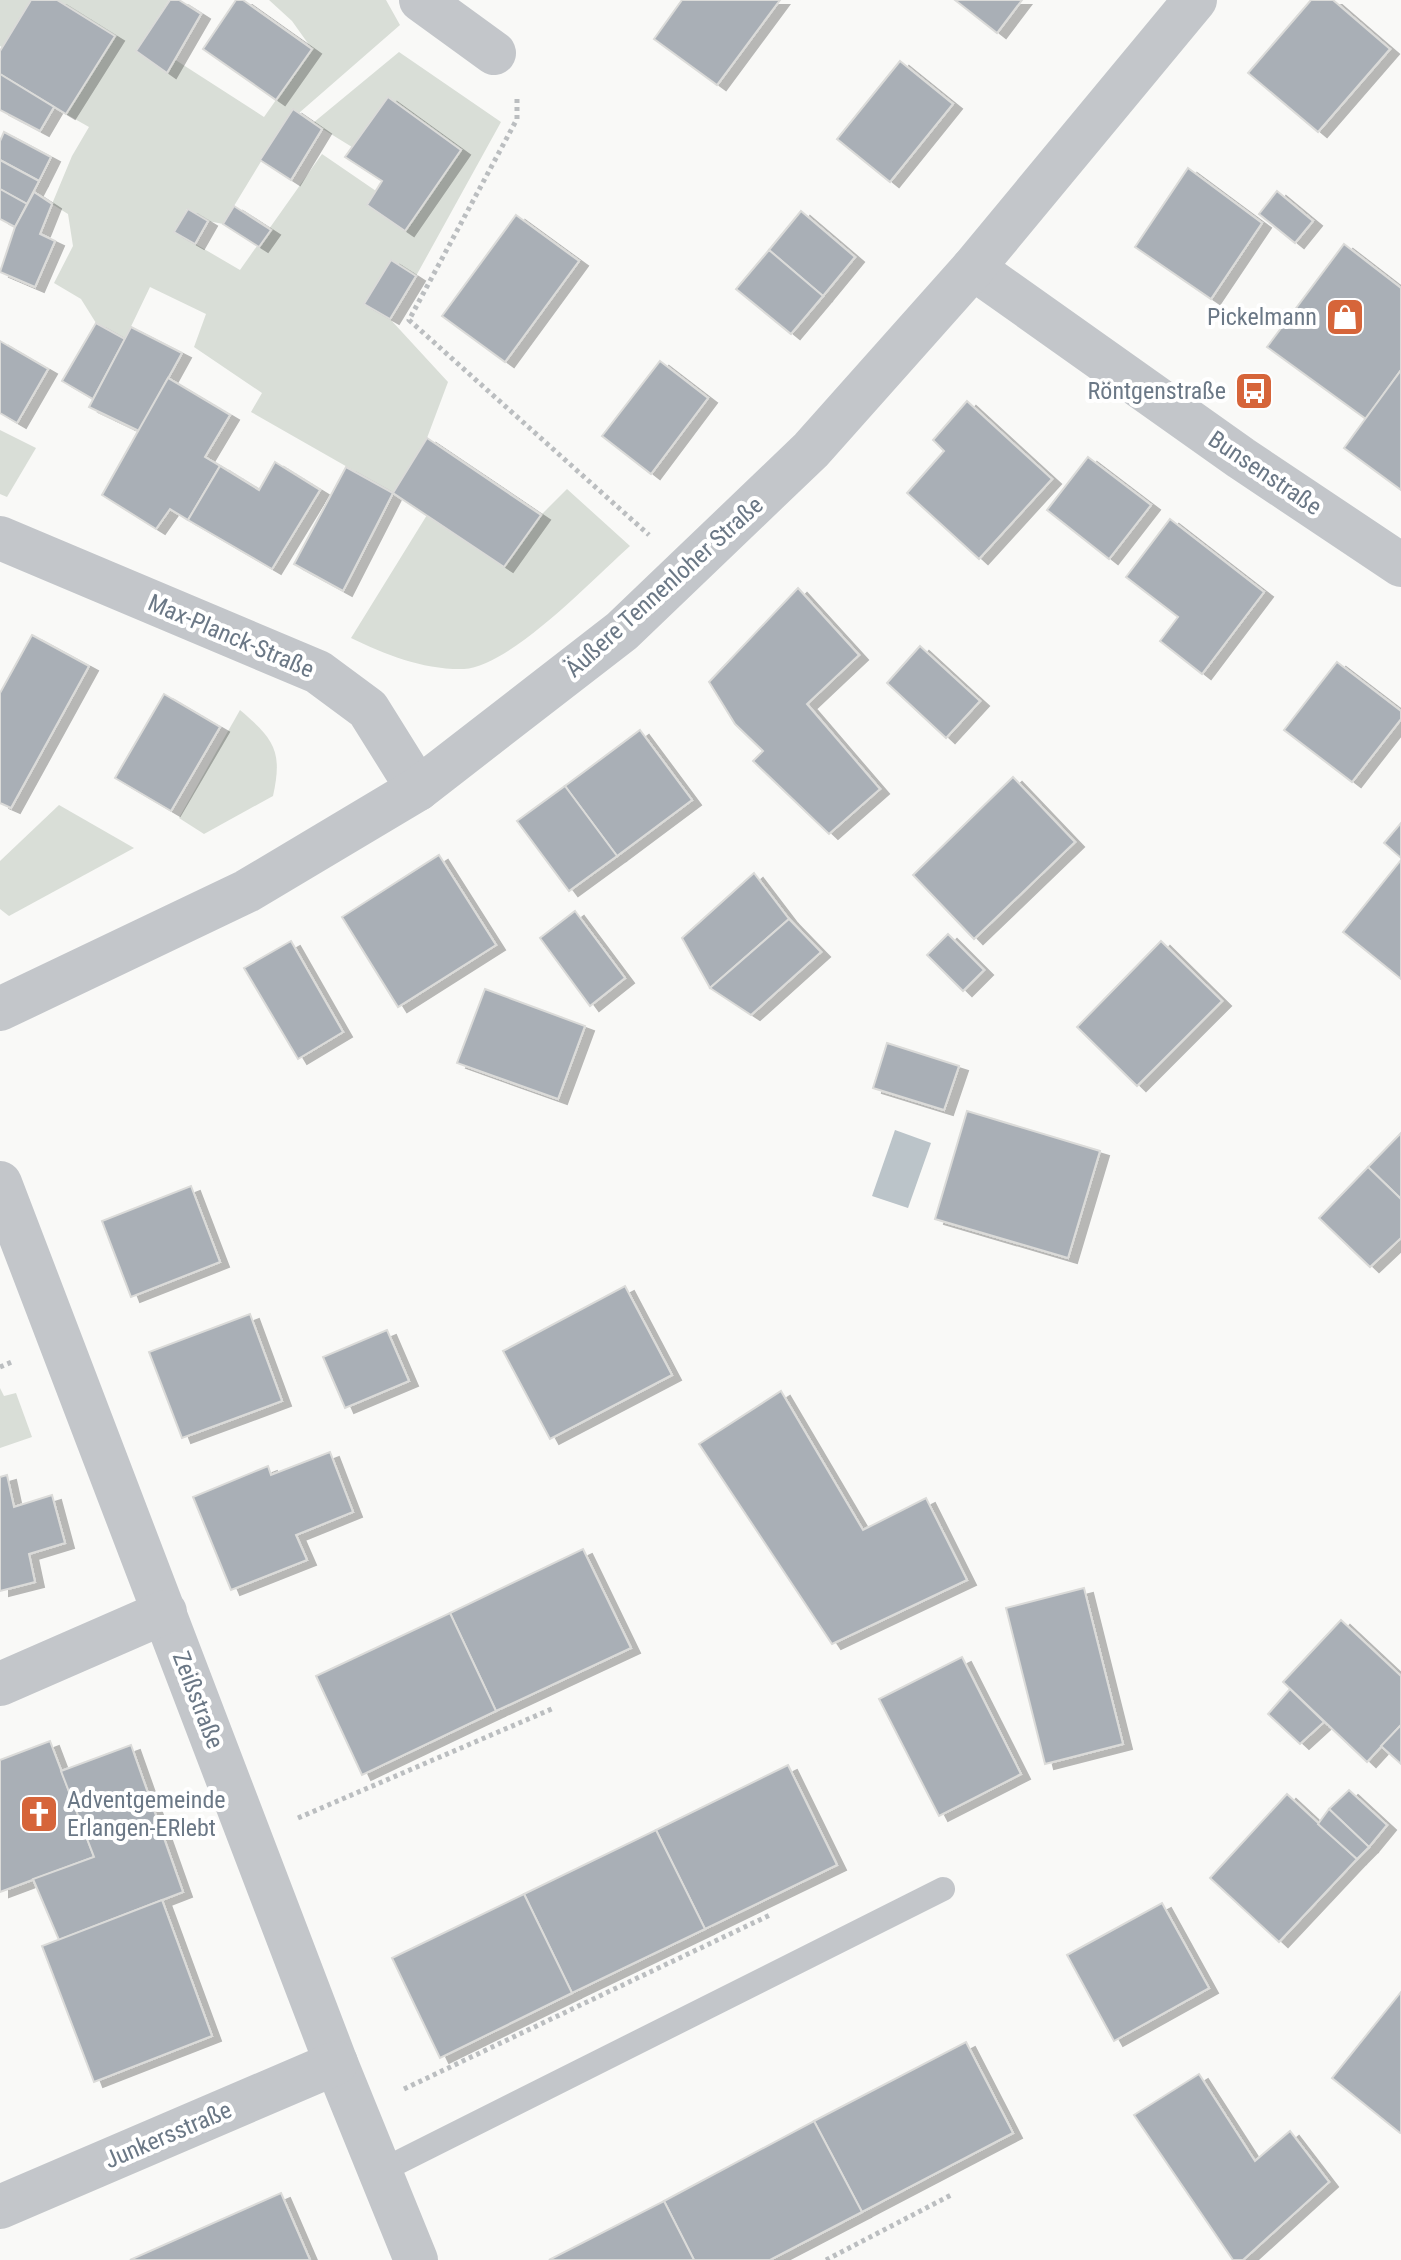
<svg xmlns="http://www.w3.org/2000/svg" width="1401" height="2260" viewBox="0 0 1401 2260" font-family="'Roboto Condensed',sans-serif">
	<defs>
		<filter id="shadow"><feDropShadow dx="9" dy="5" stdDeviation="0" flood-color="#0004"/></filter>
	</defs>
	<rect width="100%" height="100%" fill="#f9f9f7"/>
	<g fill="#d9ded7">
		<polygon points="0,0 31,0 2,47 0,46"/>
		<polygon points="57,0 169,0 136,51 174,59 264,117 312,49 292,21 269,0 386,0 400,25 299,113 293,109 223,224 208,221 187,209 175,232 240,270 322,154 376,191 367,205 405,231 461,150 389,98 352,147 313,123 399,52 501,122 416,276 391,261 364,304 390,319 448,382 427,438 393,493 251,412 262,393 194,347 206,314 150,287 125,339 96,323 81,299 54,283 73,246 68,214 52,204 72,156 89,127 66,114 115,36"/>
		<polygon points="0,430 36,448 7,497 0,494"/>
		<path d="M567,489L630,546C594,578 510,667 464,669C424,670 386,655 351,638L427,515L504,567L541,515Z"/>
		<path d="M240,710C274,739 283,751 273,796L204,834L179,818Z"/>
		<polygon points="59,805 134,848 9,916 0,909 0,861"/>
		<polygon points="0,1388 4,1396 16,1393 32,1437 0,1448"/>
	</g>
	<polygon fill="#bbc4c9" points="895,1130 931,1143 908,1208 872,1196"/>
	<g fill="#a9afb6" stroke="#dbdbd9" stroke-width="2" filter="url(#shadow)">
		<polygon points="31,0 57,0 115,36 66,114 0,74 0,51"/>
		<polygon points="170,0 179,0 201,14 167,73 136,51"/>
		<polygon points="236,0 243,0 312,49 276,100 203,49"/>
		<polygon points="682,0 780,0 717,85 654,39"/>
		<polygon points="955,0 1022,0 997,33"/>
		<polygon points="1311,0 1333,0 1390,49 1318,132 1248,73"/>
		<polygon points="900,61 953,104 890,182 837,139"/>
		<polygon points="0,74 54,107 40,131 0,110"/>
		<polygon points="388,97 461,150 405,231 367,205 382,181 345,157"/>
		<polygon points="293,109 322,129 291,180 260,160"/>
		<polygon points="4,132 51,157 39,181 0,160 0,141"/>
		<polygon points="0,160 39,181 27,204 0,189"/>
		<polygon points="1188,168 1262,223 1211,299 1135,247"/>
		<polygon points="0,189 27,204 15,227 0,219"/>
		<polygon points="1277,191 1313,221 1295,243 1259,214"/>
		<polygon points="34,192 52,204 40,234 55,241 35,287 0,272 15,227"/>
		<polygon points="234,206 271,230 259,247 223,224"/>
		<polygon points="188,209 208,221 195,244 174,232"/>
		<polygon points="801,211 855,257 823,296 769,250"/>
		<polygon points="516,215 579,261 505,362 442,316"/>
		<polygon points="1344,244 1401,288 1401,370 1366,419 1267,347"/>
		<polygon points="769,250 823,296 791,334 736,289"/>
		<polygon points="391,260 416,276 390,319 364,304"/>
		<polygon points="96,323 125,339 93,399 62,381"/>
		<polygon points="131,327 182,353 139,431 89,407"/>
		<polygon points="0,341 48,369 17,423 0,413"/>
		<polygon points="660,361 708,398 651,474 602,436"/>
		<polygon points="1401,370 1401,490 1344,448"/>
		<polygon points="168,378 230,415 205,457 220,466 188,520 170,509 156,529 102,495"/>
		<polygon points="967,401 1052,479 979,559 907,493 944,451 933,440"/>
		<polygon points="427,438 541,515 504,567 393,493"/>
		<polygon points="1088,457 1151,505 1109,559 1047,510"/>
		<polygon points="275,462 320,490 272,569 188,520 220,466 259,490"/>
		<polygon points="346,467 393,493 343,591 294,564"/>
		<polygon points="1170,519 1264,592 1202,674 1160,641 1178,617 1126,577"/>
		<polygon points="798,588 859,655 807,704 880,789 829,834 753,761 763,751 735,724 709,682"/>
		<polygon points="32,635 89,666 11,808 0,803 0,693"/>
		<polygon points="920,646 980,701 946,738 887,683"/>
		<polygon points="1337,662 1401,711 1401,719 1352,782 1284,730"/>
		<polygon points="164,694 220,727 171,811 115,778"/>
		<polygon points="640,730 692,800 617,856 565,786"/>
		<polygon points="1013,777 1075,842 974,939 913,875"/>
		<polygon points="565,786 617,856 569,891 517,821"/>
		<polygon points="1401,823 1401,858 1384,843"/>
		<polygon points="439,855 496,945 398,1007 342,917"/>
		<polygon points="1401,860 1401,979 1343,932"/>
		<polygon points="754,873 789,919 710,988 682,938"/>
		<polygon points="575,911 625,978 590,1006 540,938"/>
		<polygon points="789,919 821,952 751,1015 710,988"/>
		<polygon points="948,934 984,970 963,991 927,955"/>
		<polygon points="291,941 343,1032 298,1059 244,968"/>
		<polygon points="1161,941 1222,1001 1137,1086 1077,1027"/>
		<polygon points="485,989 585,1026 558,1099 457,1063"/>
		<polygon points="887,1043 959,1066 944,1110 873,1088"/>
		<polygon points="967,1111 1100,1151 1068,1258 935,1219"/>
		<polygon points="1401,1133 1401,1199 1368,1167"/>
		<polygon points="1368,1167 1401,1199 1401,1238 1370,1267 1319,1218"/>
		<polygon points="191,1186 220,1262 131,1297 102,1221"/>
		<polygon points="625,1286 672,1375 550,1439 503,1351"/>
		<polygon points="250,1314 282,1401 182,1438 149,1352"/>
		<polygon points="387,1330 409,1381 345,1408 323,1357"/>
		<polygon points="781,1391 863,1530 926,1498 967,1580 832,1644 699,1444"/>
		<polygon points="330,1452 353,1512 296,1535 307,1560 231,1590 193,1497 268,1466 271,1475"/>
		<polygon points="7,1475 14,1507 52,1495 65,1543 29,1554 35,1582 0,1591 0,1477"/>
		<polygon points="583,1549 631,1648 496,1711 450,1613"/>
		<polygon points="1084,1588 1123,1744 1045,1764 1006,1608"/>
		<polygon points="450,1613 496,1711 362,1775 316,1676"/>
		<polygon points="1341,1620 1401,1676 1401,1725 1367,1762 1283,1682"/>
		<polygon points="962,1657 1021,1774 939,1816 879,1699"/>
		<polygon points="1290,1689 1324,1722 1300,1744 1268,1714"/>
		<polygon points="1401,1725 1401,1764 1381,1746"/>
		<polygon points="50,1741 94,1857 0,1892 0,1760"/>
		<polygon points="131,1745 183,1892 59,1940 33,1879 94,1857 61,1771"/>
		<polygon points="788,1765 837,1865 705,1929 656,1830"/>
		<polygon points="1349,1790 1387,1825 1369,1847 1329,1809"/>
		<polygon points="1287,1794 1357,1859 1279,1942 1210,1878"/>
		<polygon points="1329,1809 1369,1847 1357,1859 1318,1824"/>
		<polygon points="656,1830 705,1929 572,1993 524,1894"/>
		<polygon points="524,1894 572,1993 440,2058 392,1958"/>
		<polygon points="162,1900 212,2036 94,2082 42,1946"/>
		<polygon points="1162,1903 1209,1988 1114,2041 1067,1955"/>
		<polygon points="1401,1992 1401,2132 1400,2133 1332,2078"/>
		<polygon points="966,2042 1013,2133 862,2212 814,2121"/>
		<polygon points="1199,2074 1255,2161 1290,2131 1329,2182 1243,2260 1233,2260 1134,2115"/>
		<polygon points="814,2121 862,2212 770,2260 694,2260 664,2201"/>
		<polygon points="281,2193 310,2260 130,2260"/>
		<polygon points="664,2201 694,2260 549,2260"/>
	</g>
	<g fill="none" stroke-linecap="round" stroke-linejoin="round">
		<g stroke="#bbbec0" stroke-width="5" stroke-dasharray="4 4" stroke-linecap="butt">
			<polyline points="517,99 517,119 409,320 649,535"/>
			<polyline points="0,1367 14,1361"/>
			<polyline points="298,1818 554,1708"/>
			<polyline points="404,2089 772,1914"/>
			<polyline points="826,2260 953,2194"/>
		</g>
		<polyline stroke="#c3c6ca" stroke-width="24" points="381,2171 943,1889"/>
		<g stroke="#c3c6ca" stroke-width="44">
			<polyline points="421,0 494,53"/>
			<polyline points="0,538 318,672 368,709 418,789"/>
			<polyline points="0,1183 336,2063 416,2260"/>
			<polyline points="0,1684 165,1612"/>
			<polyline points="0,2207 336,2063"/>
		</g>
		<g stroke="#c3c6ca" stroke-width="44">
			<polyline points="973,268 1241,458 1401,565"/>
			<polyline points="0,1009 247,891 418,789 622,631 811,450 973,268 1195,0"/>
		</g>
	</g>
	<defs>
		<symbol id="shop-square" viewBox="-11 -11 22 22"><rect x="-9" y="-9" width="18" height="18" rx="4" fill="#d6653a" stroke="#fff"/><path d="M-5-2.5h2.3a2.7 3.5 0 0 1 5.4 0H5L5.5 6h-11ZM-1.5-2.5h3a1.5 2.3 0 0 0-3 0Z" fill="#fff"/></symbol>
		<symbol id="bus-square" viewBox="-11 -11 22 22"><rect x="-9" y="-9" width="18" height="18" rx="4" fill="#d6653a" stroke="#fff"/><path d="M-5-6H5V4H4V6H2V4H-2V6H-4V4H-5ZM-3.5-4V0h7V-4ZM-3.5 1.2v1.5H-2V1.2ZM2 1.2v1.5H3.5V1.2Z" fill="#fff"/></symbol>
		<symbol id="church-square" viewBox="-11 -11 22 22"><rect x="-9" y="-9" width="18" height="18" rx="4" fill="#d6653a" stroke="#fff"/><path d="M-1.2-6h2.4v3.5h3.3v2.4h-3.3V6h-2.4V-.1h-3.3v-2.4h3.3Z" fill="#fff"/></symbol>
	</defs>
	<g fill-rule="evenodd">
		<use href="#shop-square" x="1323" y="295" width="44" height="44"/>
		<use href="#bus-square" x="1232" y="369" width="44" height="44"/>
		<use href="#church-square" x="17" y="1792" width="44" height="44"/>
	</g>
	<g text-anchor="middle" stroke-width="8" stroke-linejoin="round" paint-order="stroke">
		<g font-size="24" fill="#6b7886" stroke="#fff" text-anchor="end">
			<text x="1317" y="325">Pickelmann</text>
			<text x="1226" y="399">Röntgenstraße</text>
			<text x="67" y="1808" text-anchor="start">Adventgemeinde<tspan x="67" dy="28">Erlangen-ERlebt</tspan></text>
		</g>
		<g font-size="24" fill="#6b7886" stroke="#fff">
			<text transform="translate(1265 473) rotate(34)" y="8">Bunsenstraße</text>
			<text transform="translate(664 587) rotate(-42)" y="8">Äußere Tennenloher Straße</text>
			<text transform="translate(231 636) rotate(23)" y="8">Max-Planck-Straße</text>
			<text transform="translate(198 1700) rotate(69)" y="8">Zeißstraße</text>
			<text transform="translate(168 2135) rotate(-23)" y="8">Junkersstraße</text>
		</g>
	</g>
</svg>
